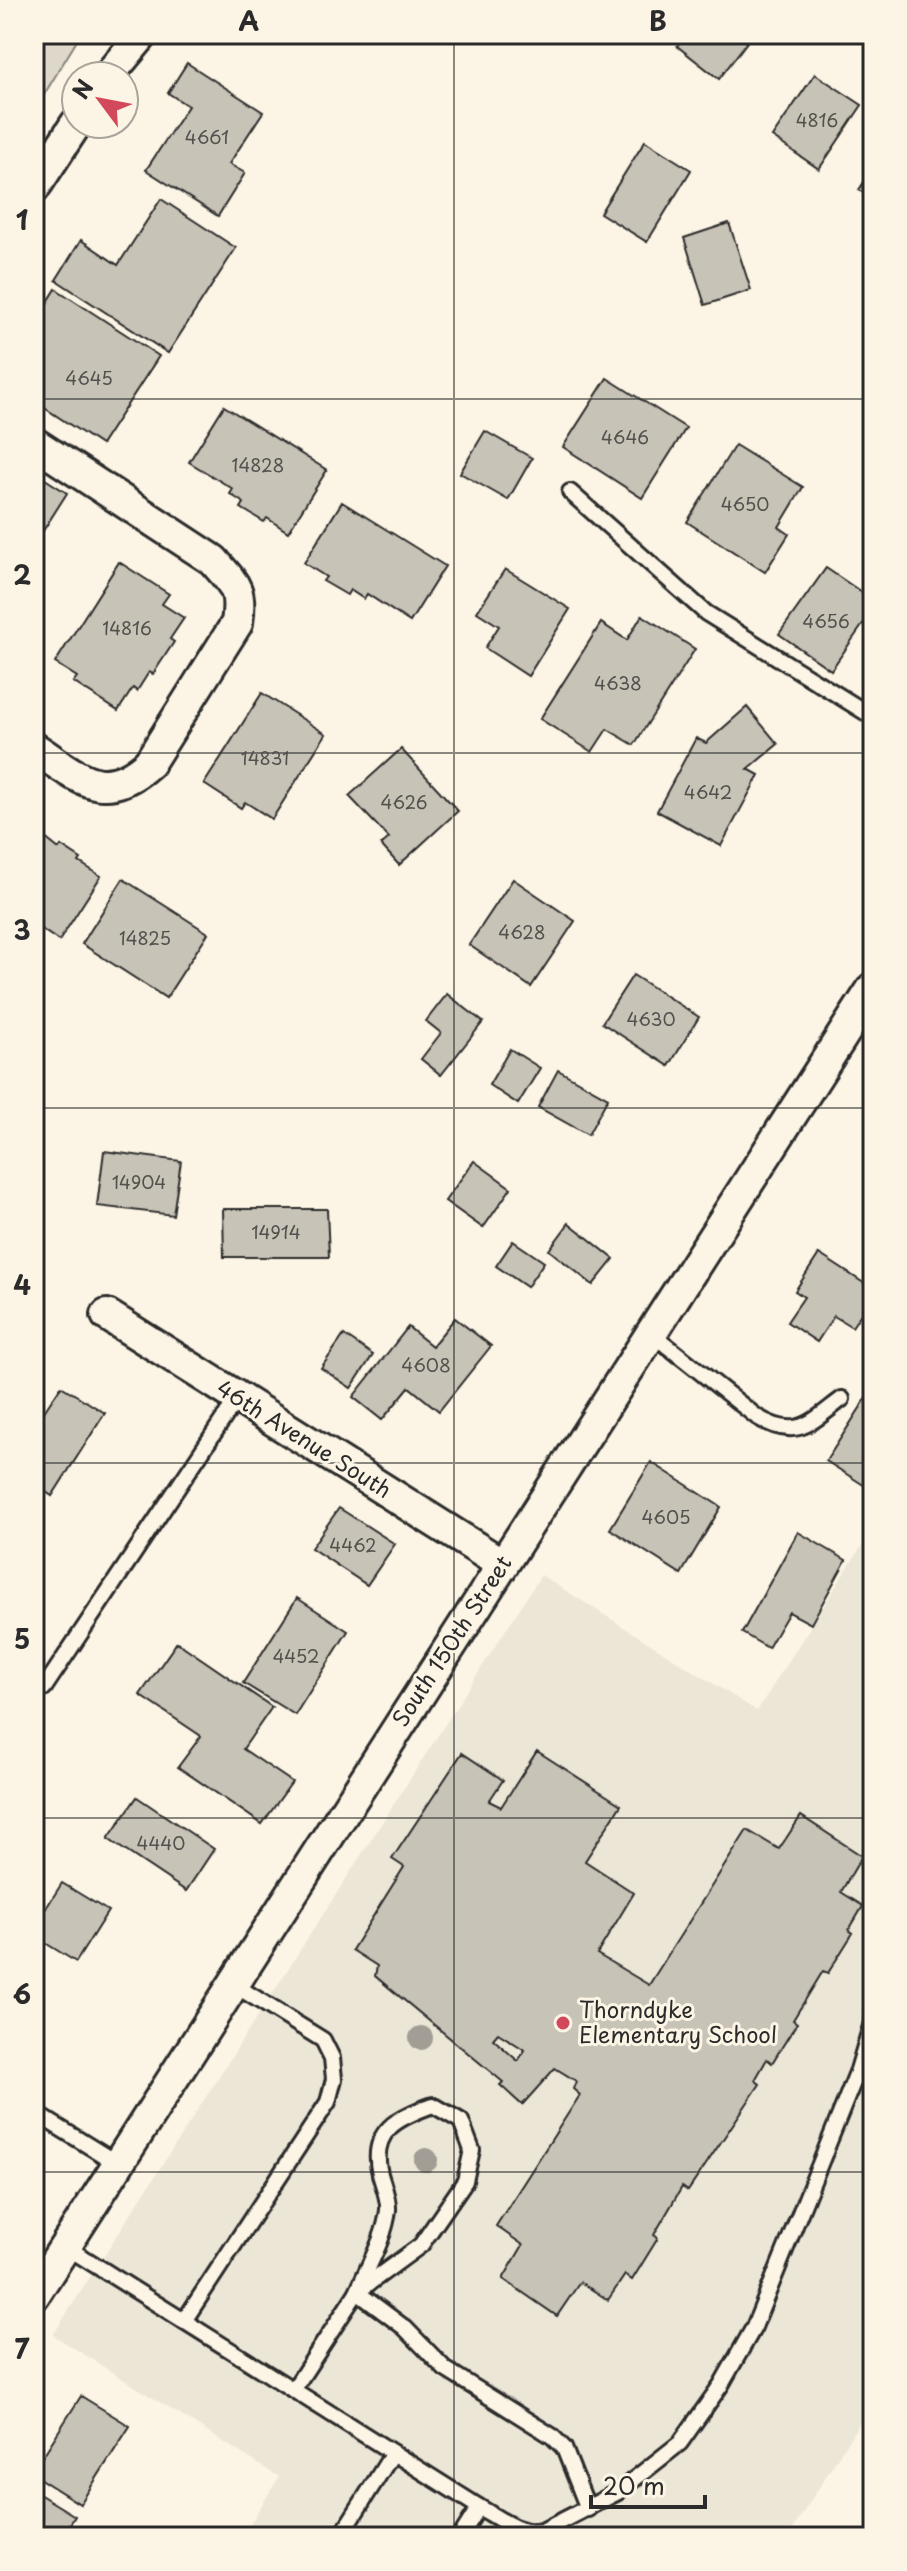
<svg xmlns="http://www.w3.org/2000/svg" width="907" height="2571" viewBox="0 0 907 2571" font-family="'Playpen Sans',sans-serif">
	<rect width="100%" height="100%" fill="#fcf5e5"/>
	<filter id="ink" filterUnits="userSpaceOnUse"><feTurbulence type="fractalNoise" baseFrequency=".0125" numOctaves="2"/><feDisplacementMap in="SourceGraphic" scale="16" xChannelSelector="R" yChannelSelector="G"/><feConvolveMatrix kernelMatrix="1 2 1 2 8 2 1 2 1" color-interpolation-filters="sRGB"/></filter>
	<g filter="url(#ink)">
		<polygon fill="#ece6d7" points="873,1528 873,2401 788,2537 242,2537 279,2477 53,2335 541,1575 757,1711"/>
		<polygon fill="#ded8ca" stroke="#84827a" stroke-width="2" points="34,34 81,34 34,111"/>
		<g fill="#c8c3b7" stroke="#2b2b2b" stroke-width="2" fill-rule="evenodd">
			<polygon points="686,34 753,34 719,79 677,46"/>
			<polygon points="187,63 263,112 229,164 245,173 218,216 146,170 188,106 168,93"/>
			<polygon points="815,74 862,105 819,169 772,137"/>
			<polygon points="645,141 691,170 647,242 600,213"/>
			<polygon points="873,168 873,199 859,190"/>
			<polygon points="161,199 236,248 168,353 56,280 81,240 118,265"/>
			<polygon points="729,223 751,290 705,305 684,238"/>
			<polygon points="56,289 159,356 101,445 34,401 34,324"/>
			<polygon points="607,378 686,428 642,498 563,447"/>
			<polygon points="224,406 327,470 288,532 267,518 264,522 241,508 244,503 230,494 233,489 189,462"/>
			<polygon points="485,431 532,458 508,500 460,473"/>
			<polygon points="735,445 803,487 779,527 789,534 765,572 687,522"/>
			<polygon points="34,472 67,493 34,545"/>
			<polygon points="342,502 445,566 410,622 367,594 364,599 350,590 347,595 323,581 326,577 304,563"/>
			<polygon points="119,562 169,594 162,604 184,618 170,639 174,642 153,674 149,672 137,691 133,688 118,711 73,682 77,677 55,663"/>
			<polygon points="826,568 873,600 873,610 831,670 779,634"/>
			<polygon points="505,569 570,609 528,676 485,648 499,626 477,612"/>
			<polygon points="642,615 695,649 634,745 607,729 592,752 540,719 601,623 627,640"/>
			<polygon points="262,693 326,734 272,819 245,802 241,808 204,784"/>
			<polygon points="747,707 778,744 748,769 759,775 721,846 657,811 696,738 706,743"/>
			<polygon points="401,749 458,811 399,865 381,845 389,838 349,796"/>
			<polygon points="34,829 59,849 61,846 81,859 79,862 101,876 59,941 34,924"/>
			<polygon points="123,879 208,933 166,998 82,944"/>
			<polygon points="513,879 575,921 531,987 469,945"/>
			<polygon points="633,975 699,1017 669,1066 602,1023"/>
			<polygon points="447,994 483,1022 441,1075 421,1059 441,1033 426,1021"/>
			<polygon points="510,1049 540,1068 518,1104 489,1085"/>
			<polygon points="558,1070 608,1098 588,1135 538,1107"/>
			<polygon points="104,1151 181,1161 173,1215 97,1206"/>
			<polygon points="474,1161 511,1188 483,1228 445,1201"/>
			<polygon points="223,1209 327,1209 329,1257 224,1257"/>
			<polygon points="569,1223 614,1259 593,1285 549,1250"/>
			<polygon points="513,1241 544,1262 527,1287 496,1266"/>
			<polygon points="819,1254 873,1289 873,1296 852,1327 834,1316 817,1342 787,1322 804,1297 795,1291"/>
			<polygon points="455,1318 491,1346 439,1411 409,1387 382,1420 353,1397 408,1327 432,1346"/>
			<polygon points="344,1335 373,1355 351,1388 321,1368"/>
			<polygon points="61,1386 105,1413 52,1496 34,1484 34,1427"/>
			<polygon points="873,1388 873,1491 826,1461"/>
			<polygon points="651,1462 721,1507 681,1574 610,1529"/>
			<polygon points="339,1508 395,1544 367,1585 311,1548"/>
			<polygon points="798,1532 846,1560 811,1624 789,1612 768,1648 742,1633"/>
			<polygon points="297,1598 348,1631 295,1715 243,1683"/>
			<polygon points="177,1642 272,1707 243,1749 292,1782 262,1824 178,1767 201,1736 140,1695"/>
			<path d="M537,1751L621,1805L585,1861L634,1893L597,1954L649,1985L747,1830L779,1849L801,1816L862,1856L841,1892L863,1906L849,1930L853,1933L828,1973L823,1971L793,2020L797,2023L772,2063L767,2059L755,2080L760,2084L688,2191L682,2187L654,2235L658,2238L632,2280L625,2275L608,2300L580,2282L557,2316L503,2279L523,2245L496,2226L580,2095L573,2089L576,2081L555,2068L522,2105L500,2085L503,2082L375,1976L377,1966L352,1950L404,1867L392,1859L462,1753L503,1780L489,1801L501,1807ZM498,2033L525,2050L518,2061L493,2039Z"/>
			<polygon points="137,1797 214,1849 186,1891 108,1839"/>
			<polygon points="62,1883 108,1911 76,1962 34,1936 34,1927"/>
			<polygon points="81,2396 130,2426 80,2504 34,2475 34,2470"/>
			<polygon points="34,2491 75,2516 62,2537 34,2537"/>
		</g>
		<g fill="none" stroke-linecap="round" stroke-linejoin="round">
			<defs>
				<g id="lane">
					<polyline points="570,492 706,613 873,717"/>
					<path d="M651,1333L757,1417C797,1441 810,1423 842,1399"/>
					<polyline points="34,1681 44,1688 238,1397"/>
					<path d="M433,2105L461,2121L472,2150L465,2181L421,2245L357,2292C368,2266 385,2238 388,2210C389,2199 383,2185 380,2174C369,2130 399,2117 433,2105Z"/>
					<polyline points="34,2112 118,2164"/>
					<polyline points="65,2246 479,2507 460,2537"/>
					<polyline points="184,2321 328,2102 334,2079 332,2058 323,2040 233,1984"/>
					<polyline points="293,2390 357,2292 405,2328 445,2369 552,2436 564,2448 588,2509"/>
					<path d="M479,2507C499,2518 518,2535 542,2531L618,2492L680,2443L721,2385L754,2327L858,2070L873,2019"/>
					<polyline points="340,2537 393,2453"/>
				</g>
				<g id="street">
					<polyline points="108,76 143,34"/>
					<polyline points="34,188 76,124"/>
					<path d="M34,443L213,560C235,585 242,589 237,623L149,763C102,805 78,776 34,748"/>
					<polyline points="107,1315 502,1564"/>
					<polyline points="34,2295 873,988"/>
				</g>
			</defs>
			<use href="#lane" stroke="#2b2b2b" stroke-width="20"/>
			<use href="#street" stroke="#2b2b2b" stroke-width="36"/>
			<use href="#lane" stroke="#fcf5e5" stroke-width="14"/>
			<use href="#street" stroke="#fcf5e5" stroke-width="30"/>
		</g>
		<g fill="#a29e95">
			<circle cx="421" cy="2038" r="12"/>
			<circle cx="426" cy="2160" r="12"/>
		</g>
	</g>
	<path fill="none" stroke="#2b2b2b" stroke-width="2" stroke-opacity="0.55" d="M454,34V2537M34,399H873M34,753H873M34,1108H873M34,1463H873M34,1818H873M34,2172H873"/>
	<circle fill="#d1495b" stroke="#fcf5e5" stroke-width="3" cx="563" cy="2023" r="8"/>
	<g text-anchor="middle" stroke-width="6" stroke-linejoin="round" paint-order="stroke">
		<g font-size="18" fill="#52514e">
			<text x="817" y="127">4816</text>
			<text x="207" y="144">4661</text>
			<text x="89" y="385">4645</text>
			<text x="625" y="444">4646</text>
			<text x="258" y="472">14828</text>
			<text x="745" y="511">4650</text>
			<text x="826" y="628">4656</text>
			<text x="127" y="635">14816</text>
			<text x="618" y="690">4638</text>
			<text x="265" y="765">14831</text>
			<text x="708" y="799">4642</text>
			<text x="404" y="809">4626</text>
			<text x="522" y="939">4628</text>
			<text x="145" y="945">14825</text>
			<text x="651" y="1026">4630</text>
			<text x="139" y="1189">14904</text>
			<text x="276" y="1239">14914</text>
			<text x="426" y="1372">4608</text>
			<text x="666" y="1524">4605</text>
			<text x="353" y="1552">4462</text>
			<text x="296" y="1663">4452</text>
			<text x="161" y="1850">4440</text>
		</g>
		<g font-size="22" fill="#2b2b2b" stroke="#fcf5e5">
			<text transform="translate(304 1439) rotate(32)" y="8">46th Avenue South</text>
			<text transform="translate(452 1641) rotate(-57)" y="8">South 150th Street</text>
		</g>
		<g font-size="22" fill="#2b2b2b" stroke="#fcf5e5" text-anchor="start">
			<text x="579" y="2018">Thorndyke<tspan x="579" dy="25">Elementary School</tspan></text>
		</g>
	</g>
	<rect width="907" height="2571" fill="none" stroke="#fcf5e5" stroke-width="88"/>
	<g transform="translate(100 100) rotate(302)"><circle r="38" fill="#fcf5e5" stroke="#a8a49b" stroke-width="2"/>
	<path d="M0-6L14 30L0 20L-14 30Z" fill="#d1495b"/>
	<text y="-12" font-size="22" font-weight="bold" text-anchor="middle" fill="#2b2b2b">N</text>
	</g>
	<path d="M591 2495v12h114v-12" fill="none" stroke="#2b2b2b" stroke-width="4"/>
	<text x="603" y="2495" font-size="24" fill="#2b2b2b" stroke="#fcf5e5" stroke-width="6" paint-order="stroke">20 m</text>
	<rect x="44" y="44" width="819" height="2483" fill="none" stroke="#2b2b2b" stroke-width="3"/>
	<g font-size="26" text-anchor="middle" font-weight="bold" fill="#2b2b2b">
		<text x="249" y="31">A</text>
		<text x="658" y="31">B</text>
		<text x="22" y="230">1</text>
		<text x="22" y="585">2</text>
		<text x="22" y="940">3</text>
		<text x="22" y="1295">4</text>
		<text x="22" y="1649">5</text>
		<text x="22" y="2004">6</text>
		<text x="22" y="2359">7</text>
	</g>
</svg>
